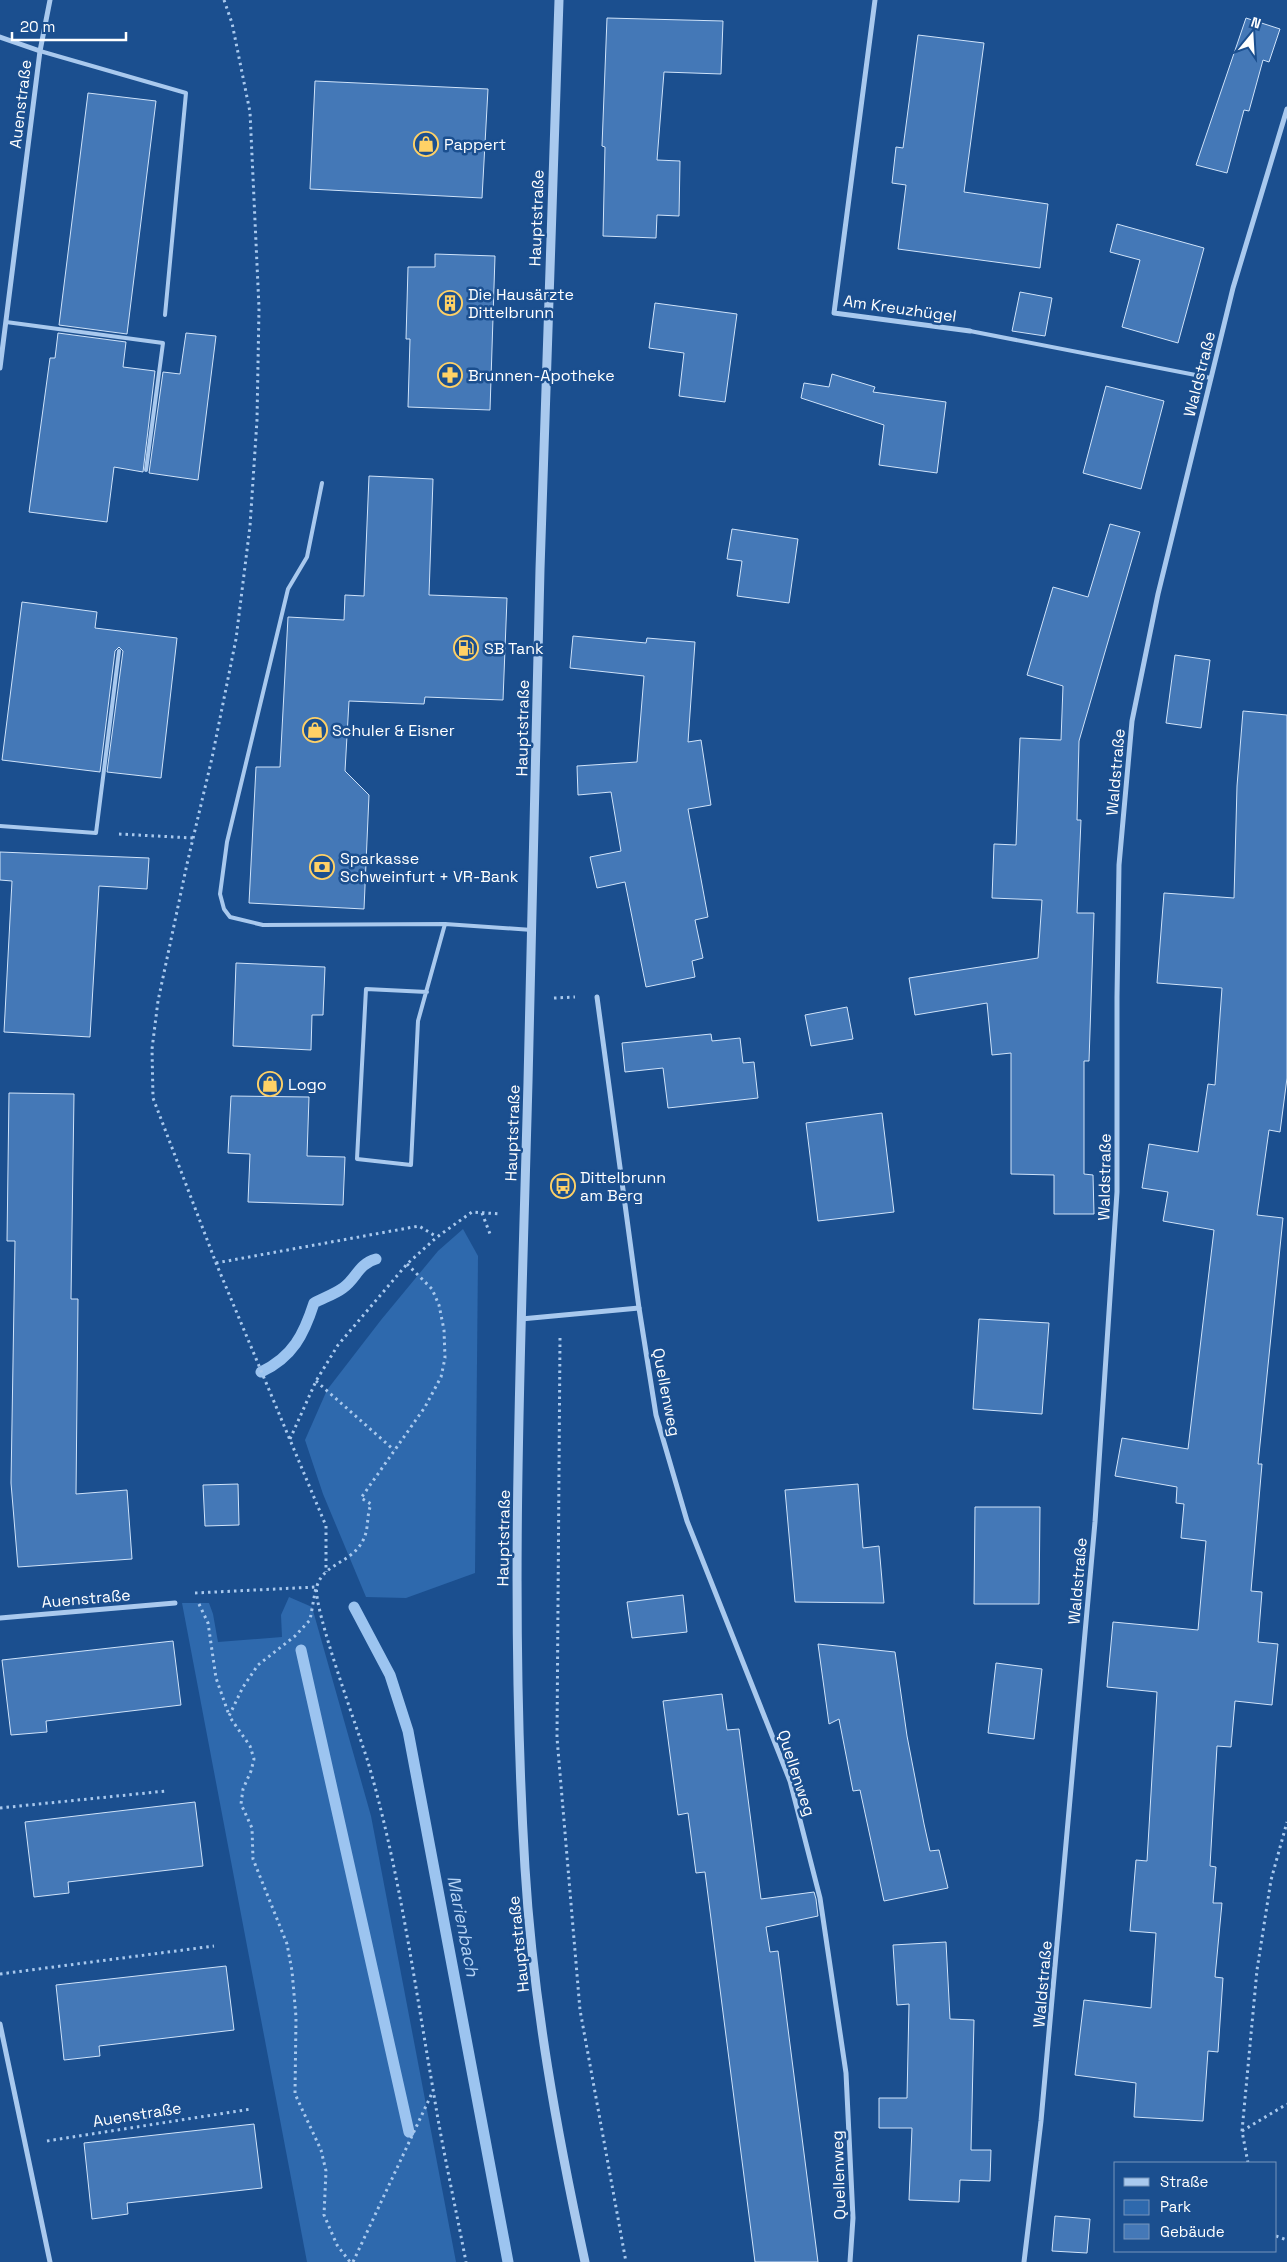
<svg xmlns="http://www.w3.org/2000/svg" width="1287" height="2262" viewBox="0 0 1287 2262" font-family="'Space Grotesk',sans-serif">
	<rect width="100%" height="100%" fill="#1b4f8f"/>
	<g fill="#2e69ad">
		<polygon points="463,1229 478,1256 475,1573 406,1598 366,1597 323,1494 305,1440 327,1390 381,1320 438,1251"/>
		<polygon points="289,1597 312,1607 371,1816 456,2262 307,2262 182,1603 209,1603 213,1614 218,1642 282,1637 281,1615"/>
	</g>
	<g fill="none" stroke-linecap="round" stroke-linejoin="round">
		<g stroke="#9cc4f0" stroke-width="11">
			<path d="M261,1372C293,1357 304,1334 314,1303C323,1298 335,1294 343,1288C357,1278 358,1264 376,1259"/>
			<polyline points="354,1607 390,1675 408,1731 508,2262"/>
			<polyline points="301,1650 409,2132"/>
		</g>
	</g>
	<g fill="#4478b7" stroke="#cfe3fa">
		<polygon points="607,18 723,21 721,74 664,72 657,160 680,161 679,216 657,215 656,238 603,236 605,147 602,146"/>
		<polygon points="1246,18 1280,29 1269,62 1263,60 1249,111 1244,110 1227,173 1196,165"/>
		<polygon points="918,35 984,43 964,192 1048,204 1040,268 898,249 906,185 892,183 896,147 903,148"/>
		<polygon points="315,81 488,89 482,198 310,189"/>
		<polygon points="88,93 156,101 127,334 59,325"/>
		<polygon points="1117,224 1204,248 1178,343 1122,327 1140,260 1110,252"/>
		<polygon points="435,254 495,256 490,410 408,407 410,339 406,339 408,267 435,267"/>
		<polygon points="1020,292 1052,298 1045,336 1012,331"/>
		<polygon points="655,303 737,314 725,402 679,396 684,353 649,348"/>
		<polygon points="58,333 126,342 123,367 155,371 143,472 114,467 107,522 29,512 50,358 55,358"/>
		<polygon points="186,333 216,336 198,480 149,473 163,372 180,374"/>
		<polygon points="832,374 875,387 873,392 946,402 937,473 879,465 884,425 801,398 804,383 829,387"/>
		<polygon points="1106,386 1164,401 1141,489 1083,473"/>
		<polygon points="369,476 433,479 429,595 507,598 503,700 425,697 424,704 349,701 345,771 369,795 364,909 249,903 256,767 280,767 288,617 344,620 345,595 364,596"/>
		<polygon points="1110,524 1140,532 1079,741 1077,820 1081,820 1077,913 1094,913 1089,1061 1084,1061 1084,1174 1093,1175 1094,1214 1054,1214 1054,1175 1011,1174 1011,1053 992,1055 987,1003 915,1015 909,978 1038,958 1042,900 992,898 994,844 1016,845 1020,738 1061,740 1063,686 1027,675 1053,587 1088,597"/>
		<polygon points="732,529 798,539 789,603 737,596 742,561 727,559"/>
		<polygon points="22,602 97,612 95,628 177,638 161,778 107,772 123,651 119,647 115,651 100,772 2,760"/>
		<polygon points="573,636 646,643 647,638 695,642 688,742 701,740 711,805 688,809 708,917 695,920 703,958 692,961 695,977 646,987 625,882 597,888 590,857 621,851 611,792 578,795 577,766 637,762 644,676 570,668"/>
		<polygon points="1175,655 1210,660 1201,728 1166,723"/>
		<polygon points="1243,711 1287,715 1287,1078 1280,1132 1269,1130 1257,1215 1283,1218 1258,1464 1262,1464 1251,1591 1262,1592 1258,1642 1278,1644 1272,1705 1235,1701 1231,1747 1217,1746 1210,1866 1216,1867 1213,1903 1222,1903 1215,1977 1223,1978 1218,2052 1208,2051 1203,2121 1134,2117 1136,2083 1075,2075 1084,2000 1151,2008 1156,1933 1130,1931 1136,1860 1147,1861 1157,1692 1107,1687 1113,1622 1198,1630 1206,1541 1181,1538 1184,1504 1176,1503 1177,1487 1115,1476 1122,1438 1188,1449 1214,1230 1163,1221 1168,1192 1142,1188 1149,1144 1198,1152 1208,1084 1215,1085 1222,988 1157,983 1164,893 1234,898 1237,786"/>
		<polygon points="0,852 149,858 147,889 99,886 90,1037 4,1032 12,881 0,880"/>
		<polygon points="236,963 325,967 323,1015 312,1015 311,1050 233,1046"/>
		<polygon points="847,1007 853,1039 811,1046 805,1015"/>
		<polygon points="711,1034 712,1041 740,1038 743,1063 754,1062 758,1098 668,1108 663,1068 625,1072 622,1043"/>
		<polygon points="9,1093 74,1094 71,1299 78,1299 76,1494 127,1490 132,1559 18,1567 11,1483 15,1241 7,1241"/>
		<polygon points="231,1096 309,1097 307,1156 345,1157 343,1205 248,1202 250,1154 228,1153"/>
		<polygon points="882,1113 894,1212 818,1221 806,1123"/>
		<polygon points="979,1319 1049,1323 1042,1414 973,1409"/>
		<polygon points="238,1484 239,1525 205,1526 203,1485"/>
		<polygon points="858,1484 863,1548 879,1546 884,1603 795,1602 785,1490"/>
		<polygon points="975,1507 1040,1507 1039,1604 974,1604"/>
		<polygon points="683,1595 687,1632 632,1638 627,1602"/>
		<polygon points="173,1641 181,1705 46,1721 47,1732 11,1735 2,1660"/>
		<polygon points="818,1644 895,1652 907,1736 924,1824 930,1851 939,1850 948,1888 884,1901 860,1790 853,1791 839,1719 829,1724"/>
		<polygon points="996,1663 1042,1669 1034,1739 988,1733"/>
		<polygon points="722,1694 727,1730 739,1729 761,1899 814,1892 816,1899 818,1916 766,1927 770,1952 778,1951 818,2262 755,2262 705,1872 696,1873 688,1813 678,1815 663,1701"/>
		<polygon points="195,1802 203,1866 68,1882 69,1893 34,1897 25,1822"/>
		<polygon points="946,1942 950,2019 974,2020 971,2150 991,2150 990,2181 960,2180 959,2202 909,2200 912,2128 879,2128 879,2098 907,2098 909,2004 897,2005 893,1945"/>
		<polygon points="226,1966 234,2030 99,2046 100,2056 64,2060 56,1985"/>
		<polygon points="254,2124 262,2188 127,2203 128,2214 92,2219 84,2143"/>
		<polygon points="1055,2216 1090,2219 1087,2253 1052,2251"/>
	</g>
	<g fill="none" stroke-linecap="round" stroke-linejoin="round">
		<g stroke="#a9c9ee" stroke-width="3" stroke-dasharray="2.5 4" stroke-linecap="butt">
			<polyline points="224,0 232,23 250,112 259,308 257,420 250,526 236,639 212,758 187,864 158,1001 152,1049 153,1098 216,1263 326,1526 326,1572"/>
			<polyline points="119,834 193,838"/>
			<polyline points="554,998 575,997"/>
			<polyline points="482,1213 490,1234"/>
			<polyline points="216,1263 419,1226 437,1237"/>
			<path d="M407,1264L432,1289L439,1305L444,1330L445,1358L441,1377L425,1407L361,1498L371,1504C365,1520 371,1532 358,1548C346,1563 323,1566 317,1586C311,1603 360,1736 368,1762C399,1868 414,1980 433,2089C442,2147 455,2204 466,2262"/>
			<polyline points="560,1338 557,1738 580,2010 626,2262"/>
			<polyline points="316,1381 394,1450"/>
			<polyline points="290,1439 316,1381 338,1345 407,1264 437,1237 472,1212 501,1214"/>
			<polyline points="195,1593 316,1587 310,1620 295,1636 258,1665 243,1687 229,1716 250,1746 254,1759 251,1771 243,1789 241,1804 252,1828 253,1859 287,1944 292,1971 296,2017 295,2094 321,2150 326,2171 324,2215 337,2245 350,2262"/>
			<polyline points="199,1604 208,1623 216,1678 229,1715"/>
			<polyline points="0,1808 166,1791"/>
			<polyline points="0,1974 214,1946"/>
			<polyline points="1242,2131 1287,2104"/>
			<polyline points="47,2141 251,2109"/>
			<polyline points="1248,2163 1242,2131 1257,1970 1271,1880 1287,1822"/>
			<polyline points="1276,2236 1287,2240"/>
			<polyline points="353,2262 433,2091"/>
		</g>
		<g stroke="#a9c9ee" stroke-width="4">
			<polyline points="40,51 186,93 165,315"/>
			<polyline points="6,322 163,343 146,470"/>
			<polyline points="970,331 1211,378"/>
			<polyline points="322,483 307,557 288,589 227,842 220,894 224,909 230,917 263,925 445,924 532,930"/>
			<polyline points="0,826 96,833 119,651"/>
			<polyline points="427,992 366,989 357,1159 411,1165 418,1021 445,924"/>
		</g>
		<g stroke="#a9c9ee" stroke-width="5">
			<polyline points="875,0 834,313 970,331"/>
			<polyline points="0,37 40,51"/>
			<polyline points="0,368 40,51 50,0"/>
			<polyline points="597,997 639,1308"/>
			<polyline points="521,1319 639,1308 656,1415 687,1521 790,1781 820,1898 846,2073 853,2218 850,2262"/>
			<polyline points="0,1618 175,1603"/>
			<polyline points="0,2024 50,2262"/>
			<polyline points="1024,2262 1041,2121 1095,1522 1117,1192 1117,997 1119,865 1132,721 1158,594 1211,378 1233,288 1287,109"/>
		</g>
		<path stroke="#a9c9ee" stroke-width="9" d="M559,0C552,190 545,380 540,569C535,740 533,911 528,1082C521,1344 509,1607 525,1868C533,2001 557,2133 585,2262"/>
	</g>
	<defs>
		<symbol id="shop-ring" viewBox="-11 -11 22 22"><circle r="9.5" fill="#1b4f8f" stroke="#ffd166" stroke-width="1.5"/><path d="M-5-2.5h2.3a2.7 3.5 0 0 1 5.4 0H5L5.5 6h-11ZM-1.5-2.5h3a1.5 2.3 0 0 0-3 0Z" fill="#ffd166"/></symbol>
		<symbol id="building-ring" viewBox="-11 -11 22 22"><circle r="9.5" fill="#1b4f8f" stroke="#ffd166" stroke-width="1.5"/><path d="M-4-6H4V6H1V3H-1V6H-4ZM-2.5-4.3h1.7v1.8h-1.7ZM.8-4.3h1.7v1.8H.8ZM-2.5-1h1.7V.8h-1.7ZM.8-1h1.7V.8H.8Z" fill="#ffd166"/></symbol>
		<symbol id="pharmacy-ring" viewBox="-11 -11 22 22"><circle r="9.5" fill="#1b4f8f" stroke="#ffd166" stroke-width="1.5"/><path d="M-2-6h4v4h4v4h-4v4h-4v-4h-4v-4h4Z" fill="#ffd166"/></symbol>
		<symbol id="fuel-ring" viewBox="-11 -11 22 22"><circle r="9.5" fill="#1b4f8f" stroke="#ffd166" stroke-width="1.5"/><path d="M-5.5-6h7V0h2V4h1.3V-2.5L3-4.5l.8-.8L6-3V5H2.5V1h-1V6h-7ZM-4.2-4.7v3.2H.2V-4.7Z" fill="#ffd166"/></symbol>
		<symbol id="bank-ring" viewBox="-11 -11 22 22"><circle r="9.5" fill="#1b4f8f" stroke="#ffd166" stroke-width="1.5"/><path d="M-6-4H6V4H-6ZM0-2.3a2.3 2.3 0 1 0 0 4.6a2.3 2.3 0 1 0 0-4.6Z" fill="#ffd166"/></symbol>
		<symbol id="bus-ring" viewBox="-11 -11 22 22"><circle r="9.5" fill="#1b4f8f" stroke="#ffd166" stroke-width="1.5"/><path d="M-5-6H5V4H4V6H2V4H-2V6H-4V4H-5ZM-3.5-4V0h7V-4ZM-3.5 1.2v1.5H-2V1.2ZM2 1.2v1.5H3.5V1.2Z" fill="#ffd166"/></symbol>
	</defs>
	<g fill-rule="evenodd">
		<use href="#shop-ring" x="412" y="130" width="28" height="28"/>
		<use href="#building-ring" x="436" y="289" width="28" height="28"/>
		<use href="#pharmacy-ring" x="436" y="361" width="28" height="28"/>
		<use href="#fuel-ring" x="452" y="634" width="28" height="28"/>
		<use href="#shop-ring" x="301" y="716" width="28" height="28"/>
		<use href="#bank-ring" x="308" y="853" width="28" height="28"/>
		<use href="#shop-ring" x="256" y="1070" width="28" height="28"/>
		<use href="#bus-ring" x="549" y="1172" width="28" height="28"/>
	</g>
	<g text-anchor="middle" stroke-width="5" stroke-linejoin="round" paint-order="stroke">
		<g font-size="16" fill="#fff" stroke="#1b4f8f">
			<text transform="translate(20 104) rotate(-83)" y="6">Auenstraße</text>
			<text transform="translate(536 218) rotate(-88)" y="6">Hauptstraße</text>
			<text transform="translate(900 308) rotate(8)" y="6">Am Kreuzhügel</text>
			<text transform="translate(1199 374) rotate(-76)" y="6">Waldstraße</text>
			<text transform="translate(522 728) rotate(-89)" y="6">Hauptstraße</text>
			<text transform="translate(1115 772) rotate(-85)" y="6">Waldstraße</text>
			<text transform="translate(512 1133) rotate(-88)" y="6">Hauptstraße</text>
			<text transform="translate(1104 1177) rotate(-89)" y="6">Waldstraße</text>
			<text transform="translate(667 1392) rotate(79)" y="6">Quellenweg</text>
			<text transform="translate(503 1538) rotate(-89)" y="6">Hauptstraße</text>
			<text transform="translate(1077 1581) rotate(-85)" y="6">Waldstraße</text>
			<text transform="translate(86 1598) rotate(-5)" y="6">Auenstraße</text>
			<text transform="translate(797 1773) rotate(72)" y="6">Quellenweg</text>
			<text transform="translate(518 1944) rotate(-96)" y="6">Hauptstraße</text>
			<text transform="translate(1042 1984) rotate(-85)" y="6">Waldstraße</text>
			<text transform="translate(137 2114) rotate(-9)" y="6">Auenstraße</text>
			<text transform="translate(838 2175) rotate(-92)" y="6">Quellenweg</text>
		</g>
		<g font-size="16" fill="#fff" stroke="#1b4f8f" text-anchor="start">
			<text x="444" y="150">Pappert</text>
			<text x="468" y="300">Die Hausärzte<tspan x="468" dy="18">Dittelbrunn</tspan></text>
			<text x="468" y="381">Brunnen-Apotheke</text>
			<text x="484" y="654">SB Tank</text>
			<text x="332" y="736">Schuler &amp; Eisner</text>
			<text x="340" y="864">Sparkasse<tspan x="340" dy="18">Schweinfurt + VR-Bank</tspan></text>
			<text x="288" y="1090">Logo</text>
			<text x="580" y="1183">Dittelbrunn<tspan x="580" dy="18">am Berg</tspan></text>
		</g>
		<g font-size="18" font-style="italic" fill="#b5d3f5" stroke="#1b4f8f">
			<text transform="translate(463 1926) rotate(79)" y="6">Marienbach</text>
		</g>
	</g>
	<rect x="1114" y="2162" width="162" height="90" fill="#1b4f8f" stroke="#7695bc"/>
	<rect x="1124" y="2178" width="25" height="8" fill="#a9c9ee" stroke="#7695bc"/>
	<text x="1160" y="2187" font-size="15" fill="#ffffff">Straße</text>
	<rect x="1124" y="2200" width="25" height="15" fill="#2e69ad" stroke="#7695bc"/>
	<text x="1160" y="2212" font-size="15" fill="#ffffff">Park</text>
	<rect x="1124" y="2224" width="25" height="15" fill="#4478b7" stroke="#7695bc"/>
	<text x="1160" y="2237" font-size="15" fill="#ffffff">Gebäude</text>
	<g transform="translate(1252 35) rotate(18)" stroke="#1b4f8f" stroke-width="4" paint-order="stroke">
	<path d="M0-4L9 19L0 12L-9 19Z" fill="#ffffff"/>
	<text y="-8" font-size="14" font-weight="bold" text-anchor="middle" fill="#ffffff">N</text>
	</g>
	<path d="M12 32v8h114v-8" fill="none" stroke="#ffffff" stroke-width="2.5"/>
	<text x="20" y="32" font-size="15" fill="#ffffff" stroke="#1b4f8f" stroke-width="4" paint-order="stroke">20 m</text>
</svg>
